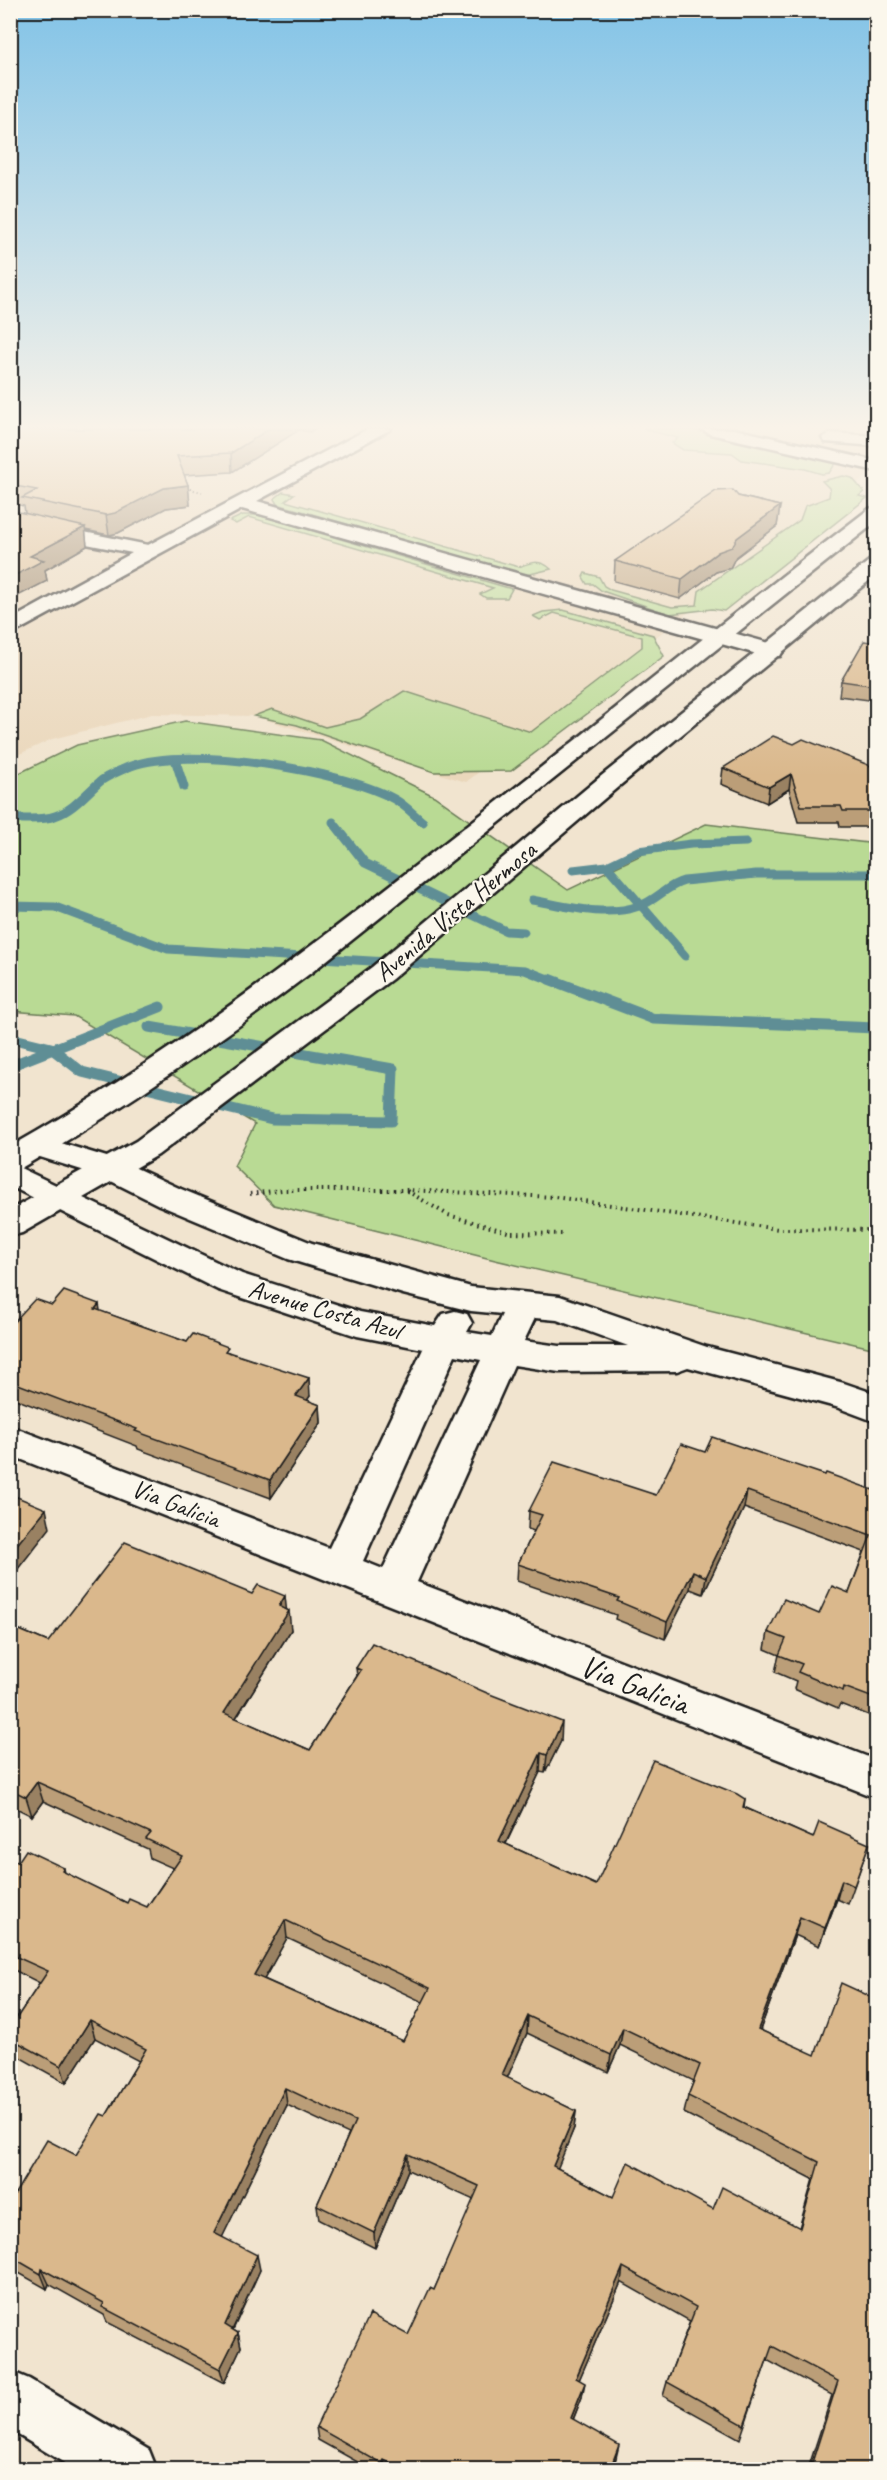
<svg xmlns="http://www.w3.org/2000/svg" width="887" height="2480" viewBox="0 0 887 2480" font-family="Caveat,sans-serif">
	<rect width="100%" height="100%" fill="#f1e4cf"/>
	<filter id="ink" filterUnits="userSpaceOnUse"><feTurbulence type="fractalNoise" baseFrequency=".0167" numOctaves="2"/><feDisplacementMap in="SourceGraphic" scale="12" xChannelSelector="R" yChannelSelector="G"/><feConvolveMatrix kernelMatrix="1 2 1 2 8 2 1 2 1" color-interpolation-filters="sRGB"/></filter>
	<g filter="url(#ink)">
		<polygon fill="#ead7bb" points="10,429 876,429 876,469 466,782 254,716 152,714 52,739 11,758"/>
		<g fill="#b9da94" stroke="#6a7b58" stroke-width="1.5">
			<polygon points="643,429 688,429 836,463 829,473 822,474 805,469 742,460 732,453 683,450 672,443 678,438"/>
			<polygon points="843,476 852,478 864,492 859,496 867,498 724,611 712,609 669,614 602,591 593,584 587,584 583,577 585,573 599,577 604,586 611,590 672,607 697,605 699,591 800,520 805,506 829,497 830,489 822,481"/>
			<path d="M283,492L294,494L285,501L519,567C531,562 540,559 551,569L526,575L277,504L274,499Z"/>
			<polygon points="243,515 258,515 512,589 507,598 486,598 480,594 493,588 249,517 236,524 230,521"/>
			<polygon points="563,610 653,635 664,656 511,771 434,772 297,725 254,716 272,709 325,727 360,719 404,691 531,732 642,647 642,637 554,613 540,620 533,616 543,612"/>
			<polygon points="185,721 321,740 434,796 568,890 706,824 876,844 876,1349 495,1260 274,1205 234,1166 255,1124 74,1016 11,1011 11,777 77,745"/>
		</g>
		<g fill="none" stroke-linecap="round" stroke-linejoin="round">
			<g stroke="#5e8e95" stroke-width="9">
				<polyline points="175,759 184,787"/>
				<path d="M10,819C25,818 41,821 55,816C74,810 87,792 102,780C111,774 121,770 131,766C188,745 341,770 394,799C405,805 414,815 423,822"/>
				<polyline points="333,822 365,863 506,931 524,932"/>
				<polyline points="607,866 685,956"/>
				<polyline points="573,870 607,866 638,851 691,844 746,842"/>
				<path d="M532,900C566,906 605,918 639,906C656,901 667,885 684,881L756,874H876"/>
				<polyline points="10,906 55,907 168,949 525,970 553,981"/>
			</g>
			<g stroke="#5e8e95" stroke-width="11">
				<polyline points="549,979 654,1019 876,1028"/>
				<polyline points="10,1038 51,1048 82,1072 272,1119 391,1121 393,1069 149,1027"/>
				<polyline points="10,1066 160,1007"/>
			</g>
			<defs>
				<g id="minor">
					<polygon points="368,429 391,429 257,501 780,646 783,651 780,656 764,656 242,509 10,635 10,620 132,553 10,529 10,517 148,545"/>
					<polygon points="701,429 734,429 876,461 876,471 710,434"/>
					<path d="M38,1136L123,1162L181,1189L312,1243L471,1287L560,1296L707,1347L844,1383L876,1394V1422L836,1407L688,1367L677,1371L559,1372L514,1365L417,1582L876,1760V1798L10,1455V1426L329,1548L423,1349L357,1336L218,1290L10,1186V1163L242,1274L360,1312L435,1326L443,1314L455,1311L467,1314L472,1323L467,1332L492,1336L502,1314L471,1311L403,1294L288,1259L159,1205L101,1176L27,1153L22,1146L27,1139ZM535,1318L557,1320L628,1346H559L524,1341ZM455,1355L481,1360L383,1569L363,1561Z"/>
					<polygon points="10,2371 29,2379 149,2450 157,2470 76,2470 10,2430"/>
				</g>
				<g id="major">
					<polygon points="831,433 876,436 876,446 825,442 822,438"/>
					<path d="M876,507V522L312,972C218,1043 123,1109 21,1168L10,1171V1147C157,1064 291,963 424,859C553,759 680,656 808,556L869,509Z"/>
					<polygon points="876,559 876,575 618,787 392,979 158,1155 22,1233 10,1236 10,1210 136,1141 372,967 600,777 869,561"/>
				</g>
			</defs>
			<use href="#minor" stroke="#1c1c1c" stroke-width="5"/>
			<use href="#major" stroke="#1c1c1c" stroke-width="5"/>
			<polyline stroke="#1c1c1c" stroke-width="2" stroke-dasharray="1 3" stroke-linecap="butt" points="186,488 202,492"/>
			<g stroke="#1c1c1c" stroke-width="4" stroke-dasharray="1.5 4.5" stroke-linecap="butt">
				<polyline points="407,1191 448,1215 511,1233 562,1234"/>
				<polyline points="250,1194 282,1190 406,1190 555,1197 778,1229 876,1230"/>
			</g>
			<use href="#minor" fill="#fbf7ec" fill-rule="evenodd"/>
			<use href="#major" fill="#fbf7ec" fill-rule="evenodd"/>
		</g>
		<g fill="#bb9e78" stroke="#1c1c1c" stroke-width="1.5" fill-rule="evenodd">
			<polygon points="10,429 315,429 310,432 299,430 232,472 184,475 188,485 190,505 166,508 118,533 109,535 85,530 87,546 45,570 47,581 25,513 24,506 10,503"/>
			<polygon points="738,496 780,506 777,526 735,558 730,568 716,572 680,599 614,581 615,561"/>
			<polygon points="876,643 876,701 839,696 841,681"/>
			<polygon points="794,744 876,768 876,827 840,827 839,822 798,822 789,789 767,803 721,784 723,768"/>
			<polygon points="52,1305 100,1311 187,1342 228,1352 310,1396 307,1400 320,1405 321,1423 271,1498 138,1449 137,1446 10,1397 10,1326"/>
			<polygon points="705,1452 825,1475 876,1491 876,1718 840,1704 838,1708 794,1689 796,1681 775,1672 779,1655 765,1649 768,1632 819,1614 849,1593 864,1552 744,1508 703,1594 690,1589 665,1639 615,1619 616,1615 517,1581 518,1564 534,1531 528,1529 529,1511 656,1495"/>
			<path d="M287,1610L291,1630L236,1718L310,1750L357,1676L356,1668L561,1741L545,1773L540,1772L506,1844L596,1885L745,1799L744,1807L813,1838L869,1844L848,1904L837,1899L819,1946L795,1935L760,2030L873,2083L876,2469H808L832,2395L767,2360L740,2439L663,2396L667,2382L690,2321L621,2282L579,2380L582,2397L573,2420L616,2458L612,2469H370L318,2440L316,2427L408,2335L434,2290L474,2200L408,2170L375,2248L319,2220L317,2205L349,2134L287,2105L222,2237L260,2270L233,2330L238,2333L241,2347L224,2383L107,2322L104,2315L49,2284L47,2289L10,2268V2196L13,2197L76,2155L106,2116L139,2061L95,2038L66,2083L12,2053L10,2050V2028L40,1983L10,1968V1863L18,1862L64,1868L65,1873L127,1903L147,1907L173,1868L150,1858L148,1849L43,1801L32,1816L10,1805V1626L48,1642ZM287,1938L423,2002L403,2041L264,1979ZM527,2033L608,2072L620,2045L694,2081L688,2096L684,2113L813,2179L799,2228L713,2209L613,2197L557,2168L574,2128L576,2111L507,2078Z"/>
		</g>
		<g fill="#998162" stroke="#1c1c1c" stroke-width="1.5">
			<polygon points="269,429 299,430 232,472 231,453"/>
			<polygon points="188,485 190,505 166,508 118,533 109,535 106,515 164,488"/>
			<polygon points="780,506 777,526 735,558 730,568 716,572 680,599 682,579"/>
			<polygon points="85,527 87,546 45,570 47,581 10,600 10,578 30,556"/>
			<polygon points="791,774 789,789 767,803 769,787"/>
			<polygon points="99,1304 102,1322 95,1309"/>
			<polygon points="309,1378 310,1396 298,1414 296,1396"/>
			<polygon points="320,1405 321,1423 271,1498 270,1480"/>
			<polygon points="747,1491 744,1508 703,1594 706,1577"/>
			<polygon points="46,1509 50,1528 10,1579 10,1553"/>
			<polygon points="693,1571 690,1589 665,1639 667,1622"/>
			<polygon points="285,1596 287,1614 289,1611 291,1630 227,1732 224,1713"/>
			<polygon points="562,1722 561,1741 545,1773 547,1755"/>
			<polygon points="541,1753 540,1772 498,1859 499,1841"/>
			<polygon points="37,1782 43,1801 32,1816 26,1797"/>
			<polygon points="842,1880 837,1899 819,1946 825,1928"/>
			<polygon points="800,1917 795,1935 754,2046 758,2029"/>
			<polygon points="285,1920 287,1938 257,1992 254,1975"/>
			<polygon points="528,2016 527,2033 501,2092 502,2075"/>
			<polygon points="90,2020 95,2038 66,2083 61,2066"/>
			<polygon points="623,2028 620,2045 608,2072 611,2055"/>
			<polygon points="285,2088 287,2105 217,2248 214,2233"/>
			<polygon points="576,2111 574,2128 552,2182 553,2166"/>
			<polygon points="408,2154 408,2170 375,2248 374,2233"/>
			<polygon points="257,2255 260,2270 228,2339 225,2325"/>
			<polygon points="623,2267 621,2282 574,2392 576,2378"/>
			<polygon points="42,2269 49,2284 47,2289 41,2274"/>
			<polygon points="238,2333 241,2347 224,2383 220,2369"/>
			<polygon points="585,2383 582,2397 568,2432 571,2418"/>
			<polygon points="619,2445 616,2458 612,2469 610,2469"/>
			<polygon points="384,2460 385,2469 382,2469 382,2464"/>
		</g>
		<g fill="#dab88c" stroke="#1c1c1c" stroke-width="1.5" fill-rule="evenodd">
			<polygon points="10,429 269,429 231,453 177,456 188,485 164,488 115,513 106,515 22,498 37,490 10,485"/>
			<polygon points="733,490 738,496 780,506 737,538 732,547 718,552 682,579 615,561 716,491"/>
			<polygon points="10,510 85,527 30,556 44,560 10,578"/>
			<polygon points="864,641 876,643 876,686 841,681"/>
			<polygon points="773,736 794,744 803,739 876,768 876,811 843,811 841,806 801,806 791,774 769,787 723,768"/>
			<polygon points="64,1291 99,1304 95,1309 187,1342 193,1334 228,1347 225,1351 309,1378 296,1396 320,1405 270,1480 135,1431 137,1429 10,1381 10,1326 35,1299 52,1305"/>
			<polygon points="712,1437 825,1475 826,1473 876,1491 876,1699 844,1687 843,1691 798,1672 802,1664 779,1655 786,1639 768,1632 784,1599 819,1614 832,1586 849,1593 871,1535 747,1491 706,1577 693,1571 667,1622 617,1601 619,1598 518,1564 542,1515 529,1511 554,1462 656,1495 681,1444 705,1452"/>
			<polygon points="10,1494 46,1509 10,1553"/>
			<path d="M125,1542L252,1594L258,1585L285,1596L279,1606L289,1611L224,1713L310,1750L361,1670L356,1668L372,1643L487,1693L562,1722L547,1755L541,1753L499,1841L596,1885L653,1760L737,1794L745,1799L743,1807L813,1838L819,1822L869,1844L854,1886L842,1880L825,1928L800,1917L758,2029L815,2055L841,1983L876,1999V2073L873,2083L876,2085V2469H810L838,2381L772,2346L744,2425L667,2382L696,2307L623,2267L576,2378L585,2383L571,2418L619,2445L610,2469H402L384,2460L382,2464L316,2427L370,2314L408,2335L430,2288L434,2290L479,2186L408,2154L374,2233L317,2205L355,2121L285,2088L214,2233L257,2255L225,2325L238,2333L220,2369L102,2307L104,2303L42,2269L41,2274L10,2256V2196L13,2197L47,2140L76,2155L101,2114L106,2116L146,2049L90,2020L61,2066L10,2038V2028L48,1971L10,1954V1863L13,1860L18,1862L26,1850L64,1868L62,1871L127,1903L129,1899L147,1907L182,1856L146,1839L151,1833L37,1782L26,1797L10,1789V1626L48,1642ZM285,1920L430,1988L403,2041L254,1975ZM528,2016L611,2055L623,2028L700,2065L688,2096L819,2162L800,2228L722,2187L713,2209L628,2162L613,2197L553,2166L576,2111L502,2075Z"/>
		</g>
	</g>
	<linearGradient id="sky" x2="0" y2="1"><stop stop-color="#82c3e7"/><stop offset="0.55" stop-color="#f9f3e9"/><stop offset="1" stop-color="#f9f3e9" stop-opacity="0"/></linearGradient>
	<rect width="887" height="776" fill="url(#sky)"/>
	<g text-anchor="middle" stroke-width="4.5" stroke-linejoin="round" paint-order="stroke">
		<g font-size="26" fill="#1c1c1c" stroke="#fbf7ec">
			<text transform="translate(455 911) rotate(-40)" y="9">Avenida Vista Hermosa</text>
			<text transform="translate(325 1309) rotate(16)" y="9">Avenue Costa Azul</text>
			<text transform="translate(176 1503) rotate(21)" y="9">Via Galicia</text>
		</g>
		<g font-size="32" fill="#1c1c1c" stroke="#fbf7ec">
			<text transform="translate(635 1684) rotate(21)" y="11">Via Galicia</text>
		</g>
	</g>
	<rect width="887" height="2480" fill="none" stroke="#fbf7ec" stroke-width="36"/>
	<rect x="18" y="18" width="851" height="2444" fill="none" stroke="#1c1c1c" stroke-width="2" filter="url(#ink)"/>
</svg>
